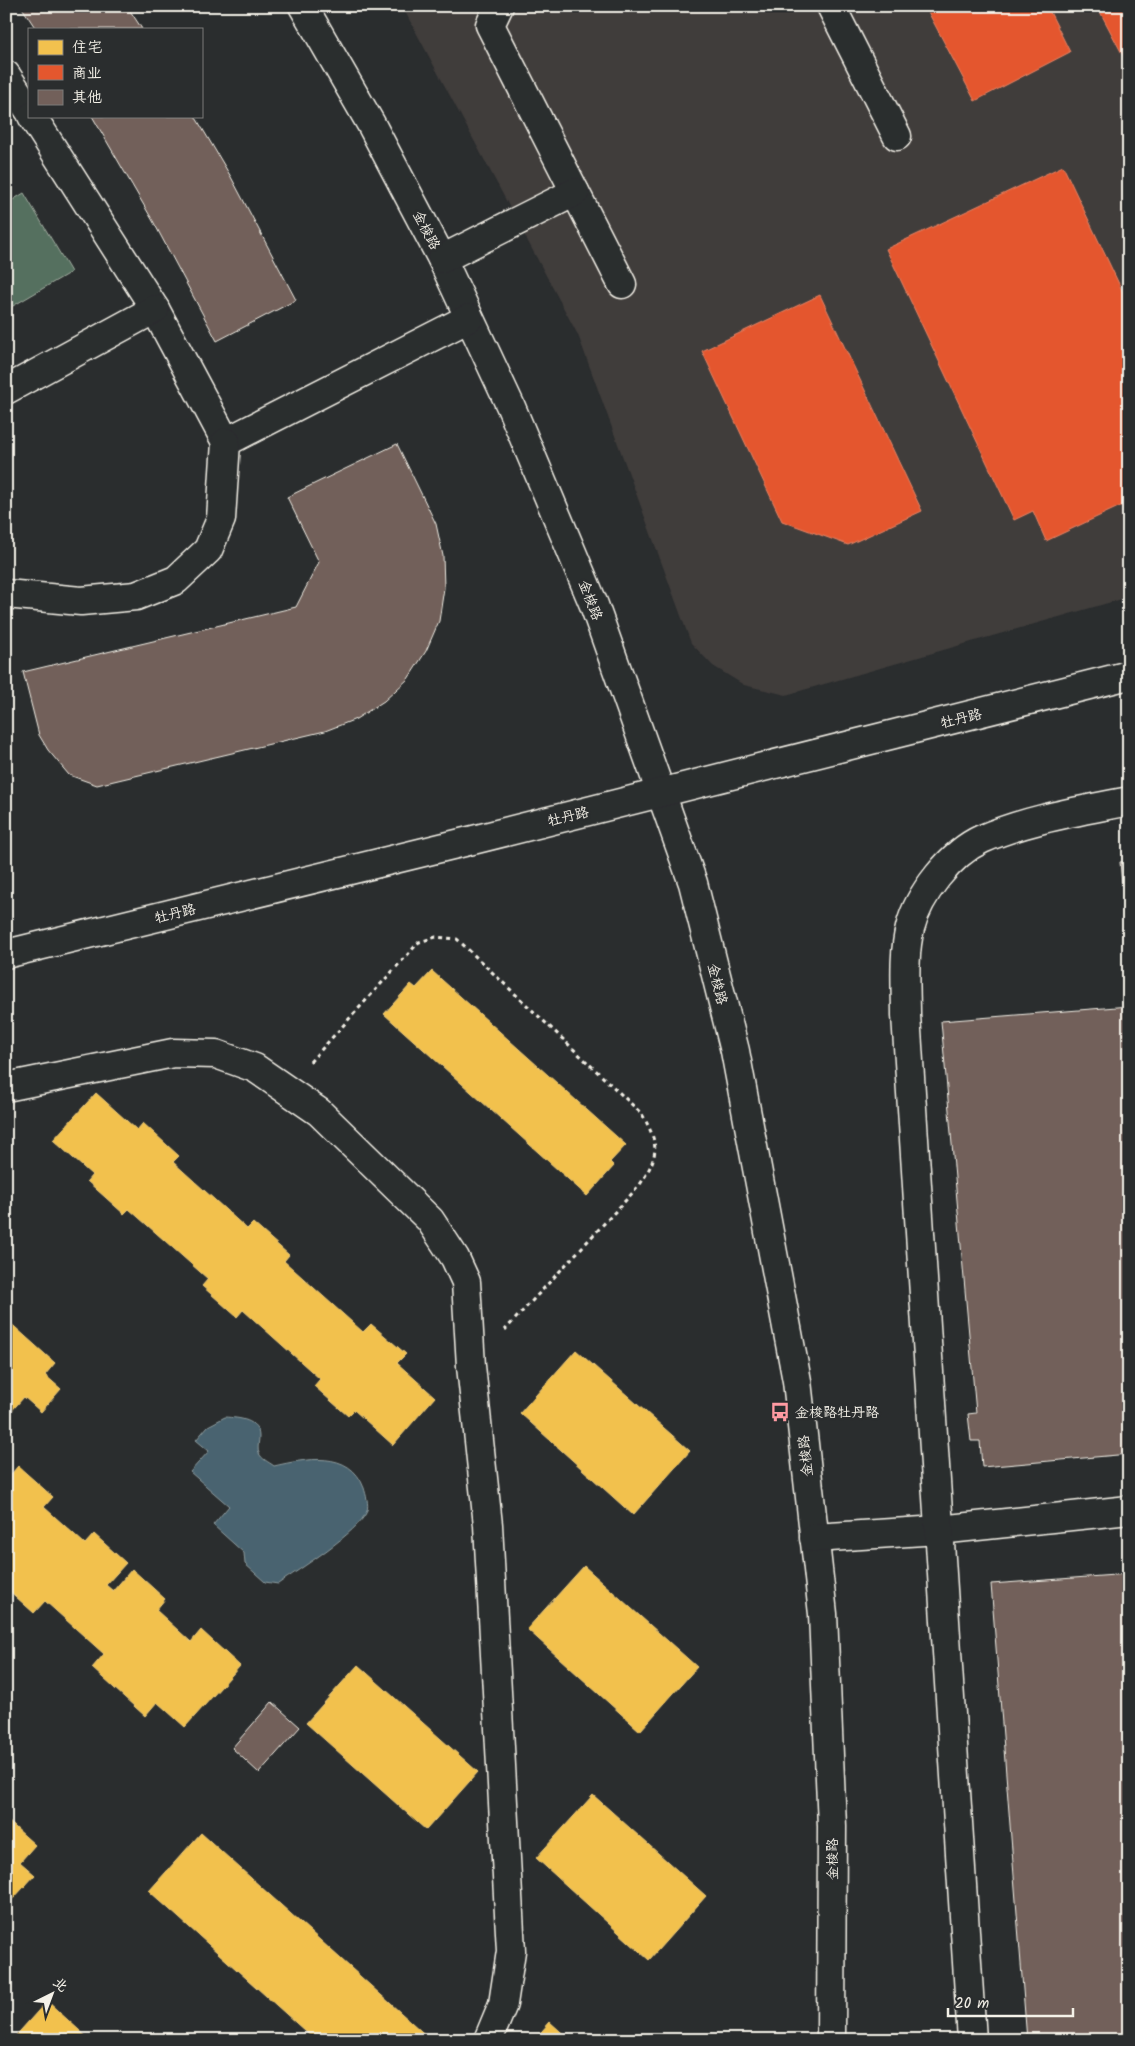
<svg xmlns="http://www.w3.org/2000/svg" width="1135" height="2046" viewBox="0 0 1135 2046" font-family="Kalam,'LXGW WenKai TC',sans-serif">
	<rect width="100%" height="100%" fill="#2a2d2e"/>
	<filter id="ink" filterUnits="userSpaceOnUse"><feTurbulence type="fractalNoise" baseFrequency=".02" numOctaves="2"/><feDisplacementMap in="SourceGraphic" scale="10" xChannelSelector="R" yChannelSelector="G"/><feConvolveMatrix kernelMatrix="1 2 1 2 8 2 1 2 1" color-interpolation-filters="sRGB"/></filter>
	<g filter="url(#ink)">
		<polygon fill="#403c3b" points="402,6 1129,6 1129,597 786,695 744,685 713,666 691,643 578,335"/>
		<polygon fill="#556f5e" stroke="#a4b0a3" points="24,193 71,272 6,310 6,204"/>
		<path fill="#4a646f" stroke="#8e9c9f" d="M225,1417C239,1418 259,1419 259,1437C259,1442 257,1448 259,1453C261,1459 269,1462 274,1466C305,1459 350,1449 364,1488C366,1495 369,1504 367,1511C359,1532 298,1570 278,1584L265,1582L245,1564L244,1553L213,1525L229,1506L190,1472L209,1451L196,1440L208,1426Z"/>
		<g fill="#f2c14e" stroke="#f3cf7c">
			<polygon points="432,971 626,1145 610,1162 614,1166 587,1196 384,1014 411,984 416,988"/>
			<polygon points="96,1093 137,1130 143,1123 179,1156 173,1162 247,1229 253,1223 289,1255 284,1261 363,1332 371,1324 406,1354 397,1363 435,1397 393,1445 354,1410 348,1416 314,1386 320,1379 243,1310 237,1317 202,1286 208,1279 129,1209 124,1214 87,1181 92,1175 53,1140"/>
			<polygon points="6,1319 55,1363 45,1375 61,1389 41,1412 24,1397 8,1415 6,1413"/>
			<polygon points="576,1350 690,1451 633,1515 520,1413"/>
			<polygon points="18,1466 53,1497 44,1507 85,1544 94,1534 126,1563 106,1585 113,1591 132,1569 165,1599 156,1610 191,1642 201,1630 240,1666 185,1727 157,1702 145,1716 92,1668 104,1654 45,1601 34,1613 6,1588 6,1480"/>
			<polygon points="584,1566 697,1667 640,1731 527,1629"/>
			<polygon points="358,1665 478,1772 426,1830 306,1723"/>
			<polygon points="593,1795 706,1896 649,1960 536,1858"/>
			<polygon points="6,1819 35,1845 20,1862 35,1875 12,1900 6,1895"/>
			<polygon points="201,1833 431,2040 315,2040 149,1891"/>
			<polygon points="47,2001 90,2040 12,2040"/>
			<polygon points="550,2022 570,2040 534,2040"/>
		</g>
		<g fill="#e4572e" stroke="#e98566">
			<polygon points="925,6 1047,6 1070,52 975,101"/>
			<polygon points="1097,6 1129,6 1129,67"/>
			<polygon points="1063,166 1129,305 1129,502 1046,541 1033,511 1014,520 886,249"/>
			<polygon points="820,295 922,511 848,545 782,521 702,351"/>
		</g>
		<g fill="#72605a" stroke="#f4f1e8">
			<polygon points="21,6 127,6 142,29 36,29"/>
			<polygon points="92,116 195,116 231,177 296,300 217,341 153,221"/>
			<polygon points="397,444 436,524 443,556 444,588 439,621 426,651 408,679 384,701 356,719 325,731 97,785 69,775 48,750 39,735 23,672 296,607 319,562 287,497"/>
			<polygon points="1129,861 1129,959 1120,862"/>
			<polygon points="1129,1006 1129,1454 982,1467 980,1441 971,1441 968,1414 976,1413 941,1021"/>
			<polygon points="1129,1574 1129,2040 1027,2040 991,1584"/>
			<polygon points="272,1702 300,1727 259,1773 232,1748"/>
		</g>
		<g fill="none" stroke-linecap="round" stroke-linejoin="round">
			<defs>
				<g id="minor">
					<polyline points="303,6 371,124 442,259 511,407 594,605 693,883 735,1051 797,1381 823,1614 832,1826 831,2040"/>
					<polyline points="499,6 490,25 622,284"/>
					<polyline points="831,6 897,136"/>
					<polyline points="6,75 29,110"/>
					<polyline points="32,116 155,309 226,442 469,318"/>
					<polyline points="442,259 575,192"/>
					<polyline points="6,390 155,309"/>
					<polyline points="6,594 81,601 136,596 176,580 208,550 221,519 226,442"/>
					<polyline points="6,954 473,840 1129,675"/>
					<polyline points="6,1087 173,1053 216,1054 255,1068 319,1112 430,1220 455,1258 466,1282 471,1366 488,1525 511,1951 503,2004 488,2040"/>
					<polyline points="814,1538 939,1530 1129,1510"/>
					<path d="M972,2040L906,1015C906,988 903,955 910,928C918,895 951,853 982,839C1028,819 1080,811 1129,801"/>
				</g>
			</defs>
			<use href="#minor" stroke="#f4f1e8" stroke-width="31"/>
			<path stroke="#f4f1e8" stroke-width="3" stroke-dasharray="4 4" stroke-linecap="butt" d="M310,1062L419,942L436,937L457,939L642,1114C660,1146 659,1155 639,1186L505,1330"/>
			<use href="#minor" stroke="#2a2d2e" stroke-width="28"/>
		</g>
	</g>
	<defs>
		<symbol id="bus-bare" viewBox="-9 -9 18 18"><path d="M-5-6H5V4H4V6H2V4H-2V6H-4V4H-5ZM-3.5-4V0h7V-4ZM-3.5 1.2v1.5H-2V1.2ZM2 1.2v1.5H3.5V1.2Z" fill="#ff9aa2" stroke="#2a2d2e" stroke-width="2.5" paint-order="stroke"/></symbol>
	</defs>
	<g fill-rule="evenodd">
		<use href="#bus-bare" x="766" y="1398" width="28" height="28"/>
	</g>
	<g text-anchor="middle" stroke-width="5" stroke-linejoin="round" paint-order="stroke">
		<g font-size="14" fill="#f4f1e8" stroke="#2a2d2e">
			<text transform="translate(427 230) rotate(62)" y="5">金梭路</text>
			<text transform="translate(591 600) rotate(69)" y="5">金梭路</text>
			<text transform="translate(961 718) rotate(-14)" y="5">牡丹路</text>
			<text transform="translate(568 816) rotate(-14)" y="5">牡丹路</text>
			<text transform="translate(175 913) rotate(-14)" y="5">牡丹路</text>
			<text transform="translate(718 984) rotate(76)" y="5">金梭路</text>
			<text transform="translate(805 1456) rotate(-96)" y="5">金梭路</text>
			<text transform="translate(832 1859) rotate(-90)" y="5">金梭路</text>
		</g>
		<g font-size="14" fill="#f4f1e8" stroke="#2a2d2e" text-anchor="start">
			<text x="795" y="1417">金梭路牡丹路</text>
		</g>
	</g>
	<rect width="1135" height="2046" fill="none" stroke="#2a2d2e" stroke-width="25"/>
	<rect x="12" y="12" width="1110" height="2021" fill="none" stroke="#f4f1e8" stroke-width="2" filter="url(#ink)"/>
	<rect x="28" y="28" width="175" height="90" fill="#2a2d2e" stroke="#7b7b78"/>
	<rect x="38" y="40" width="25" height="15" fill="#f2c14e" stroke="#7b7b78"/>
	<text x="72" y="52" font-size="15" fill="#f4f1e8">住宅</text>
	<rect x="38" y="65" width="25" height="15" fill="#e4572e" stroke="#7b7b78"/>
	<text x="72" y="78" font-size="15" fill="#f4f1e8">商业</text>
	<rect x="38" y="90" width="25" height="15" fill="#72605a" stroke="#7b7b78"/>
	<text x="72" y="102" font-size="15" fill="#f4f1e8">其他</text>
	<g transform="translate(52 1994) rotate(42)" stroke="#2a2d2e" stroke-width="4" paint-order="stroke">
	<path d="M0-4L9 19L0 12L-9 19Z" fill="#f4f1e8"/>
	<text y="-8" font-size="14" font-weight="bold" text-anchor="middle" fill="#f4f1e8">北</text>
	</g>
	<path d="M948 2008v8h125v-8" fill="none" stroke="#f4f1e8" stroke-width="2.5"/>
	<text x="955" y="2008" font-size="15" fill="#f4f1e8" stroke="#2a2d2e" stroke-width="4" paint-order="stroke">20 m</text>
</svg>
